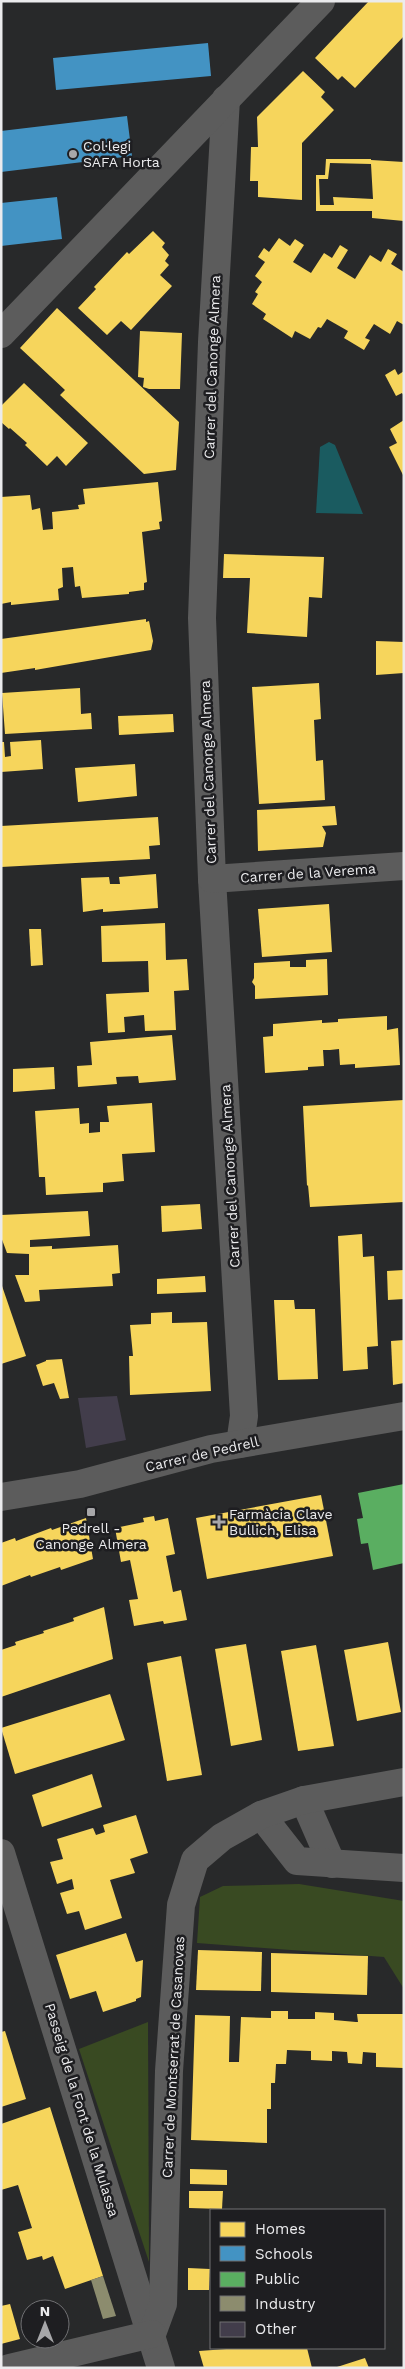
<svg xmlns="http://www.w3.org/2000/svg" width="405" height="2369" viewBox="0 0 405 2369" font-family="'Work Sans',sans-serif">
	<rect width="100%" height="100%" fill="#28292a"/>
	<g fill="#394a22">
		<polygon points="299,1884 404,1901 404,1989 384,1957 197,1943 200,1897 223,1886"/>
		<polygon points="148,2022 149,2262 79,2049"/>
	</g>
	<polygon fill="#1a5b60" points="329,442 335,445 363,514 316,513 320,447"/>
	<g fill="#f6d55c" fill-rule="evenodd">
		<polygon points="369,1 404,1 404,36 355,88 342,76 338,80 315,58"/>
		<polygon points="303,71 325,92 321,97 334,110 302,143 302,200 258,197 258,181 250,181 251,147 258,147 257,117"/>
		<path d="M326,159H371V160L404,162V221L372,218V211H316V175H325ZM330,163L371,164L373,199L333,197L334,205H320L319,179H328Z"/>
		<polygon points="153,231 165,243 162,247 169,255 165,261 169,265 160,275 172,286 131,330 121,321 107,335 78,308 96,289 94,287 127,252 129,254"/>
		<polygon points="279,238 290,246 295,239 304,245 293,262 311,273 324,253 332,258 340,245 348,250 337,268 355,279 370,255 381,262 388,249 397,254 391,264 404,272 404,325 397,321 390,334 374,324 365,338 370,340 364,350 344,338 348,331 327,319 321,328 318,327 310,339 295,331 292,338 263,319 266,314 252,304 258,294 255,292 262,282 255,276 265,262 258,257 264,248 269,252"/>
		<polygon points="57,308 179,422 176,470 144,474 60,395 65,390 20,348"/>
		<polygon points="140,331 182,333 180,389 149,389 143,387 144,378 138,377"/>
		<polygon points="395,369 398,375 404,371 404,396 402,393 396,396 385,375"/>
		<polygon points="24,383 88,443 66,466 57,456 47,466 25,445 27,443 10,428 9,429 1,422 1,406"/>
		<polygon points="404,420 404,477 389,447 397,443 390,429"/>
		<polygon points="158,482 162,521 159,522 160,529 142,532 147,582 144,583 144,590 129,592 129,594 82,598 80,586 75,587 73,567 62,568 63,587 58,589 59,600 11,605 11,602 1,604 1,497 30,495 32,510 40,508 43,530 53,529 52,512 79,509 78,505 85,504 83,489"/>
		<polygon points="224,554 324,557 322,598 309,597 307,637 247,633 250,578 223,578"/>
		<polygon points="146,619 146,622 149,621 153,641 151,650 35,670 35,668 1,673 1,639"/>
		<polygon points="376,641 404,642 404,673 376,675"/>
		<polygon points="319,683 321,719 314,720 316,761 323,760 325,800 259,804 252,687"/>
		<polygon points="80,688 81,714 91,713 92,729 5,734 2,693"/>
		<polygon points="173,714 174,732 119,735 118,716"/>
		<polygon points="41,740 43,769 1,772 1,742 4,742 5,757 11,756 10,742"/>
		<polygon points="135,764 137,796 78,802 75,768"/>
		<polygon points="335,806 337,825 322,826 326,833 323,847 258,851 257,810"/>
		<polygon points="158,817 160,845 149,846 150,859 1,867 1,826"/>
		<polygon points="156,874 158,908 103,912 103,909 83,912 81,878 109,877 110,884 120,884 119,877"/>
		<polygon points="329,904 332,952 262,957 258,909"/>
		<polygon points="165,923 166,960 187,959 189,990 174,991 176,1030 145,1031 144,1015 124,1017 125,1032 108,1033 106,994 149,992 148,961 102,962 101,926"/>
		<polygon points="29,929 41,929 43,965 31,966"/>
		<polygon points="327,959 328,995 255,999 255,986 252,982 254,978 254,963 290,961 290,967 306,967 306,960"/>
		<polygon points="387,1016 387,1030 398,1028 400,1065 355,1068 355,1064 340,1065 339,1049 330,1050 323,1050 324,1066 308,1067 308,1070 265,1073 263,1037 273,1036 273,1024 322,1020 322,1023 338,1022 338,1019"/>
		<polygon points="172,1035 176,1080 139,1083 138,1076 116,1077 117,1084 78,1087 77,1066 92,1065 90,1042"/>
		<polygon points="54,1067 55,1089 13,1092 13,1069"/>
		<polygon points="404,1100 404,1202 310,1207 308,1185 307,1186 303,1106"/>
		<polygon points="152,1103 155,1152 122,1154 124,1181 103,1183 103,1192 46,1195 45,1177 39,1177 35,1111 79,1108 80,1124 89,1123 89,1133 100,1132 100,1122 109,1122 107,1106"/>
		<polygon points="200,1204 202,1229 162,1232 161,1206"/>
		<polygon points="88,1211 90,1236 30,1240 30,1247 52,1246 52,1249 118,1245 120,1273 112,1274 113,1286 39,1290 40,1301 25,1302 15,1275 29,1275 29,1254 7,1253 1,1237 1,1215"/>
		<polygon points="362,1234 363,1257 374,1256 378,1346 367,1347 368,1369 343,1371 338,1236"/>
		<polygon points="404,1270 404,1299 388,1300 387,1271"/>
		<polygon points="205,1276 206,1292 157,1294 157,1279"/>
		<polygon points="1,1283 26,1356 1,1364"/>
		<polygon points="274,1300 294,1300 295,1309 315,1309 318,1379 278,1380"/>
		<polygon points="172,1312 172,1323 207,1322 211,1391 130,1395 129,1356 133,1356 130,1325 151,1324 151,1313"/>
		<polygon points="404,1340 404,1383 393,1385 391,1341"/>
		<polygon points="62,1359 69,1398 60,1399 54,1383 43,1386 36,1365 46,1361 46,1360"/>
		<polygon points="321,1495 333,1556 207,1579 196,1518"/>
		<polygon points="154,1516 155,1521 168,1518 175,1554 166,1556 173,1592 181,1590 187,1620 164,1624 163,1621 134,1626 129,1600 138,1599 130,1560 121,1562 115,1528 144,1522 143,1518"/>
		<polygon points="86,1518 93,1559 61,1570 60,1567 31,1577 30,1575 1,1586 1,1543 15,1538 16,1541 51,1528 52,1530"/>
		<polygon points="104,1607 113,1659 1,1697 1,1650 16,1645 15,1642 44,1633 43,1631 74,1621 73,1618"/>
		<polygon points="388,1642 401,1712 357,1721 344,1650"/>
		<polygon points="246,1644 262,1740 231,1746 215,1649"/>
		<polygon points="316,1645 334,1746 298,1751 281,1651"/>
		<polygon points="181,1656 202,1775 167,1781 147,1663"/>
		<polygon points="110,1694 125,1740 15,1774 1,1728"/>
		<polygon points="92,1774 102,1807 42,1827 32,1795"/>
		<polygon points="136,1815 148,1853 130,1859 135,1873 110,1880 122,1918 85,1930 79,1911 67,1914 60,1893 74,1889 72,1879 57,1884 50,1862 63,1859 57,1839 93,1828 96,1835 105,1832 103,1825"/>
		<polygon points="126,1933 136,1962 143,1960 141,1997 136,1999 136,2001 103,2012 96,1991 70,1999 56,1955"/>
		<polygon points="198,1950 262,1952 261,1991 196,1990"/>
		<polygon points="271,1953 368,1956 367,1995 271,1992"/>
		<polygon points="271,2011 288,2011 288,2019 315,2019 315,2012 334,2013 334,2020 356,2022 358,2022 357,2014 404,2014 404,2068 376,2067 376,2053 363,2052 362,2064 348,2063 347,2052 332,2051 332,2061 311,2060 311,2051 287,2050 286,2064 276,2064 275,2083 271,2083 271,2109 267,2109 267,2143 191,2140 195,2015 230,2016 229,2062 239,2062 241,2017 271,2018"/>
		<polygon points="5,2031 26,2099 1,2107 1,2032"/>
		<polygon points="50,2107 103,2276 65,2289 53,2256 43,2260 42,2256 27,2260 18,2232 32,2228 18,2185 1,2190 1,2124"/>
		<polygon points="190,2169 227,2170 227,2185 190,2184"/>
		<polygon points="189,2191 223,2191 222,2209 189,2208"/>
		<polygon points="188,2268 210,2269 209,2290 188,2290"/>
		<polygon points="10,2304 20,2339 1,2344 1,2306"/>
		<polygon points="240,2348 307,2348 312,2368 204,2368 199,2351"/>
		<polygon points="365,2358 369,2368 337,2368 337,2367"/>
	</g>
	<g fill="#4393c3">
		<polygon points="208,43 211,76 56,90 53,58"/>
		<polygon points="127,116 132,156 1,172 1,131"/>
		<polygon points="57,197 62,239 1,246 1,203"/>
	</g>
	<polygon fill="#5aae61" points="404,1484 404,1563 373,1570 368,1543 361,1544 357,1519 363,1518 358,1493"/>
	<polygon fill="#8c8c6e" points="103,2276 116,2316 103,2319 91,2280"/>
	<polygon fill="#423d4b" points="117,1396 126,1440 86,1448 78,1398"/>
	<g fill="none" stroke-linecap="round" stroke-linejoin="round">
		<g stroke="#5c5c5c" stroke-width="28">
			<polyline points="226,99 212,342 202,618 212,879 244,1416 240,1444"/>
			<polyline points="1,334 321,1"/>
			<polyline points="212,879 404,866"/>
			<polyline points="1,1497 80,1484 211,1449 404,1416"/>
			<polyline points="304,1800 332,1864"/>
			<polyline points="261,1815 297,1861 404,1868"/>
			<polyline points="1,1853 161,2368"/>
			<polyline points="152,2334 163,2304 169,2071 181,1905 195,1860 222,1837 261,1815 304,1800 404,1782"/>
			<polyline points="9,2368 152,2334"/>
		</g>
	</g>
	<g fill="#a7a7a9" stroke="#1e1e21" stroke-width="2">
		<circle cx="73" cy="154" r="5"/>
		<rect x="86" y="1507" width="10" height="10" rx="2.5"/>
		<path d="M216.5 1514.5h5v5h5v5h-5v5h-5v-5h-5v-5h5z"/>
	</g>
	<g text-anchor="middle" stroke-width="5" stroke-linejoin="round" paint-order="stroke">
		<g font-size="14" fill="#ebebed" stroke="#1e1e21" text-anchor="start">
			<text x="83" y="151">Col·legi<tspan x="83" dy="16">SAFA Horta</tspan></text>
			<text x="229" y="1519">Farmàcia Clave<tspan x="229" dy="16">Bullich, Elisa</tspan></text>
			<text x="91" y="1533" text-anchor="middle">Pedrell -<tspan x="91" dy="16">Canonge Almera</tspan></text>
		</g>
		<g font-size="14" fill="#ebebed" stroke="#1e1e21">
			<text transform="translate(212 367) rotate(-88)" y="5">Carrer del Canonge Almera</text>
			<text transform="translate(208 772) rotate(-92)" y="5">Carrer del Canonge Almera</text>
			<text transform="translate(308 873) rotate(-4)" y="5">Carrer de la Verema</text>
			<text transform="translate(230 1176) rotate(-93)" y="5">Carrer del Canonge Almera</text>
			<text transform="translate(202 1454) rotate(-13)" y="5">Carrer de Pedrell</text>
			<text transform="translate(173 2057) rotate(-87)" y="5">Carrer de Montserrat de Casanovas</text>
			<text transform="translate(82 2110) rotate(73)" y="5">Passeig de la Font de la Mulassa</text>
		</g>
	</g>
	<rect width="405" height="2369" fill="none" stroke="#ebebed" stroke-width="5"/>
	<rect x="210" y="2209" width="175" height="140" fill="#1e1e21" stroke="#707073"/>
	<rect x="220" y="2222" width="25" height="15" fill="#f6d55c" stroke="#707073"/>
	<text x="255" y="2234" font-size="15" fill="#ebebed">Homes</text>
	<rect x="220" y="2246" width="25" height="15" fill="#4393c3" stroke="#707073"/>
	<text x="255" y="2259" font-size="15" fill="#ebebed">Schools</text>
	<rect x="220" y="2272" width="25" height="15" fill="#5aae61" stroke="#707073"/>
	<text x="255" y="2284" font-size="15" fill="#ebebed">Public</text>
	<rect x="220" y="2296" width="25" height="15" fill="#8c8c6e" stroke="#707073"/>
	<text x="255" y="2309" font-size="15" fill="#ebebed">Industry</text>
	<rect x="220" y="2322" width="25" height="15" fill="#423d4b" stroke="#707073"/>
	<text x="255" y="2334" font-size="15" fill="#ebebed">Other</text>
	<g transform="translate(45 2324)"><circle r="24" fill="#1e1e21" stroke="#707073"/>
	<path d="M0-4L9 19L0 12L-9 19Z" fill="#a7a7a9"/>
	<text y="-8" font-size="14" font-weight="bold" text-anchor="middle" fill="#ebebed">N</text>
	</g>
</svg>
